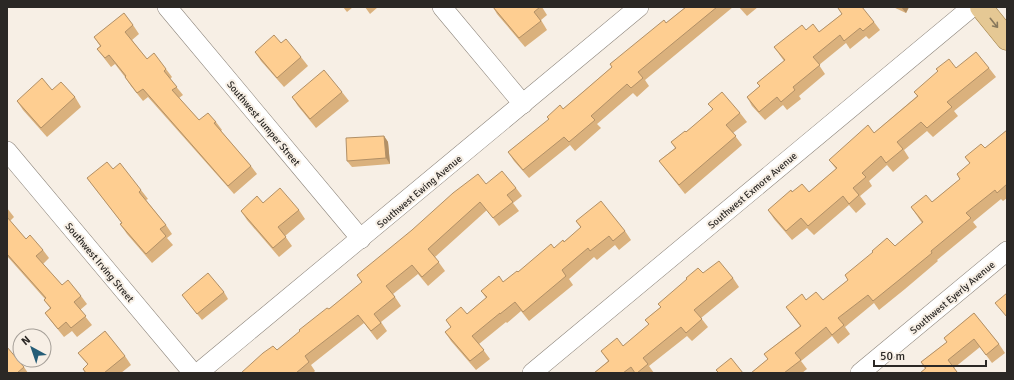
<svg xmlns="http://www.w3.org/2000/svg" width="1014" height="380" viewBox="0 0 1014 380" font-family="Signika,sans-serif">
	<rect width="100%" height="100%" fill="#f7efe5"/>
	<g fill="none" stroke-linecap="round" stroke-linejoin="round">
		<defs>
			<g id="minor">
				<polyline points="167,7 361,239"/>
				<polyline points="442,7 523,104"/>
				<polyline points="7,151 193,373"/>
				<polyline points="198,373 639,7"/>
				<polyline points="532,373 972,7"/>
				<polyline points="860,373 1007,251"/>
			</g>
			<polyline id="major" points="981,7 1007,39"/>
		</defs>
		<use href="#minor" stroke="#8c847b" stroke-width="20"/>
		<use href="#major" stroke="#98783f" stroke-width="23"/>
		<use href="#minor" stroke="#fff" stroke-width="19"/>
		<use href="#major" stroke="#e5c894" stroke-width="22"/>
	</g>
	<g fill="#dab17d">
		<polygon points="343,7 353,7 347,12"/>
		<polygon points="365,7 378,7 370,14"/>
		<polygon points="493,7 542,7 547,15 541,20 547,30 525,47 497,14"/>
		<polygon points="686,7 733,7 645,80 649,86 637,97 633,93 597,124 601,128 575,151 570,145 529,178 514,161 508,152 549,120 547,117 563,109 583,92 612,67 610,64 666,23"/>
		<polygon points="739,7 758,7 747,16"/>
		<polygon points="893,7 909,7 906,13"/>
		<polygon points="838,8 874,22 880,30 869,39 866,36 850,49 846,43 819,65 825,74 799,96 801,99 787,110 783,105 765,120 752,106 747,97 760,86 757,83 784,61 774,47 806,30 819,32 842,14"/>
		<polygon points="133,25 139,34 132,40 147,59 166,69 172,77 170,79 183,95 179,98 199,120 216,122 222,130 221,131 251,166 257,174 234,194 148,97 143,101 131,86 125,77 115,64 111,67 97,49 100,46 94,37"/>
		<polygon points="281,43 301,57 308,66 284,87 261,61 255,52"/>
		<polygon points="956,68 989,68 996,77 954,111 958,116 933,137 927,131 904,150 909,158 893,172 887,165 869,181 872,186 860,196 866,204 856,213 849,205 814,235 807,228 792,240 774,219 768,210 792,192 809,192 836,169 829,160 874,133 917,96 914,92"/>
		<polygon points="342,92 349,101 316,128 298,106 292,97"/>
		<polygon points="75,97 81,107 47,137 23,110 17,101"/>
		<polygon points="708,104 740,113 747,122 733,133 742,145 685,194 666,170 659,161 675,148 671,142 686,132 713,110"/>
		<polygon points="1007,130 1007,198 1003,201 1001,199 973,222 977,227 937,260 938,261 905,289 879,310 874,303 845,327 850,334 838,344 832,336 801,361 807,369 802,373 751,373 768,359 764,354 800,326 786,307 806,300 823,300 848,280 845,275 895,246 922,223 911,207 932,202 960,179 957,174 970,164 965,157 985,148"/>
		<polygon points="384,136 388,142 390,164 352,167 347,161"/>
		<polygon points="113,169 141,190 148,199 146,200 166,225 172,234 167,238 173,245 152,263 127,234 120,224 122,223 87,178"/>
		<polygon points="486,184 516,188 522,196 513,203 519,211 499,226 487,210 435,257 445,271 428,286 418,274 393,294 401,306 381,322 387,331 377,340 364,323 311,365 315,371 313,373 241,373 277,350 362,283 357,275"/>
		<polygon points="263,203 299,210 305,219 285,236 292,246 279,257 247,220 241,211"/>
		<polygon points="7,208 14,217 10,221 26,239 43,250 49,258 43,264 62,285 81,296 87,304 80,310 92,325 77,337 72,331 64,337 51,321 45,313 50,308 44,300 45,299 7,256"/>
		<polygon points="576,221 625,231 631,240 619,250 615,245 597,260 594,257 569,279 573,285 529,321 521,311 507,323 506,322 479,344 490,359 476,370 451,341 445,332 451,327 446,320 467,314 486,298 481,291 503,282 518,272 564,242 581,228"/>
		<polygon points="703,273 733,278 739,287 701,318 708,327 692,341 687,336 649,366 654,373 594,373 608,361 601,351 623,346 649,325 645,320 661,307 658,304"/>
		<polygon points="224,292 228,299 202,320 182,295"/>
		<polygon points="974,313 999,344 1005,353 992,363 980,347 954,368 958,373 920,373 925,369 921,362 947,342 944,338"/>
		<polygon points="78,353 125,356 131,365 121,373 86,373 83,369 88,365"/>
		<polygon points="24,367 28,373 7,373"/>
	</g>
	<g fill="#b29066">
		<polygon points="901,7 909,7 906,13"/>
		<polygon points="384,136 388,142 390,164 386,158"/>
	</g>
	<g fill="#fece91" stroke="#b29066">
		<polygon points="493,7 540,7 534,12 541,21 519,38"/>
		<polygon points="686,7 717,7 638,72 643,78 631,88 627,84 591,116 595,120 569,142 564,137 523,170 508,152 549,119 547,117 560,105 563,109 583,92 612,67 610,64 664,20 666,23"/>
		<polygon points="839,7 862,7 874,22 863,31 860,28 844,41 840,35 813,57 820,65 793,87 795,90 781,102 777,97 759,112 747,97 760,86 757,83 785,60 774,47 802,25 806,30 813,24 819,32 842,14 838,8"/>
		<polygon points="124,13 133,25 125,32 147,59 154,53 166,69 164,71 177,87 172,90 199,120 208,113 216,122 214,123 251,166 228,186 143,89 137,93 125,77 126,76 109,55 105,58 97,49 101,46 94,37"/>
		<polygon points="274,35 281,43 286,39 301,57 277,78 255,52"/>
		<polygon points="976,52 989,68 947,102 952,107 927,128 921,122 897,142 903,149 886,163 881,156 862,173 866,177 853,188 859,195 849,204 843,196 808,226 801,218 786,231 768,210 791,190 792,192 802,184 809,192 837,168 829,160 868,125 874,133 918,96 914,92 938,71 936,69 949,59 956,68"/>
		<polygon points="324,70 342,92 310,119 292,97"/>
		<polygon points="42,78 52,90 61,82 75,97 41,128 17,101"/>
		<polygon points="722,92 740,113 726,125 736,136 679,185 659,161 676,148 671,142 685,131 686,132 713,109 708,104"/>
		<polygon points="1007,130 1007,184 997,193 995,190 966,213 971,218 931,251 932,253 899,280 873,301 868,295 838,318 844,325 832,335 826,327 795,353 801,360 784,373 751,373 768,359 764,354 801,326 786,307 802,294 806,300 816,292 823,300 848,280 845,275 873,252 872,251 887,238 895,246 923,222 911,207 926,195 932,202 960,179 957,174 970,163 965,157 981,144 985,148"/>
		<polygon points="384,136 386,158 347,161 346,138"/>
		<polygon points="107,162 113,169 120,163 141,190 139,192 166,225 160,229 166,236 146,254 120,224 122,223 87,178"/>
		<polygon points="502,171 516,188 507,195 513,202 493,218 480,202 428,249 439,262 422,277 412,265 386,286 395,297 374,314 381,323 371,331 358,315 305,356 309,362 296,373 241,373 263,353 273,346 277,350 300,331 299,330 327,308 329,309 362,282 357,275 412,230 453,193 478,174 486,184"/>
		<polygon points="280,188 299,210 278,227 286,237 273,248 241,211 257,196 263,203"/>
		<polygon points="601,201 625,231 613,241 609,236 590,251 588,248 562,270 566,276 523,312 515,302 500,314 500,313 472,336 484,350 470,361 445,332 451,327 446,320 461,307 467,314 487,297 481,291 499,276 503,282 517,271 518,272 551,244 554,248 563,240 564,242 581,227 576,221"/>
		<polygon points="7,217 26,239 30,235 43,250 36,256 62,285 68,280 81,296 74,302 86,316 71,328 66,322 58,329 45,313 51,308 44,300 46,298 7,254"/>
		<polygon points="719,261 733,278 694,310 702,319 686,333 681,327 643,358 648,364 637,373 635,373 631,367 623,373 594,373 609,361 601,351 617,338 623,346 649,324 645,320 661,307 658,304 687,279 686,278 698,268 703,273"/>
		<polygon points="208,273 224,292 197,314 182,295"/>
		<polygon points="1007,293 1007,317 995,303"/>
		<polygon points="974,313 999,344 986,355 974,339 948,360 957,372 955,373 920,373 926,368 921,362 947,342 944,338"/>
		<polygon points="105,331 125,356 104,373 86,373 83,369 88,364 78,353"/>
		<polygon points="7,347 24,367 17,373 7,373"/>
		<polygon points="731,358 743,373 719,373 716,370"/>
	</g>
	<defs><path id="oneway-shaft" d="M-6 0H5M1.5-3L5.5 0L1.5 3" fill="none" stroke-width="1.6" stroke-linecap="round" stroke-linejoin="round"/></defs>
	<use stroke="#88785c" href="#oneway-shaft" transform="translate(994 23) rotate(51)"/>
	<g text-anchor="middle" stroke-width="4" stroke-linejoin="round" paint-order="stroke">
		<g font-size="10" fill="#2b2825" stroke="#f7efe5">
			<text transform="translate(264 123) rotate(50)" y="4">Southwest Jumper Street</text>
			<text transform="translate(752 190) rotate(-40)" y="4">Southwest Exmore Avenue</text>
			<text transform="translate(419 191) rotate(-40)" y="4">Southwest Ewing Avenue</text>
			<text transform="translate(100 262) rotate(50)" y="4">Southwest Irving Street</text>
			<text transform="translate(952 297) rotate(-40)" y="4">Southwest Eyerly Avenue</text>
		</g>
	</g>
	<rect width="1014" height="380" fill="none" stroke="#2b2825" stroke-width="16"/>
	<g transform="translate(32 348) rotate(320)"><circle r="19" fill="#f7efe5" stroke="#a59f98"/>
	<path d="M0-3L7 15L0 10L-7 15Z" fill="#255d77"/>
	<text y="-6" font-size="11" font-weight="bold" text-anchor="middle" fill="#2b2825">N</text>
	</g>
	<path d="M874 360v6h112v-6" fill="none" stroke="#2b2825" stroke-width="2"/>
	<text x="880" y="360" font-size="12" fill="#2b2825" stroke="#f7efe5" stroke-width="3" paint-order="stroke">50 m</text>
</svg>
